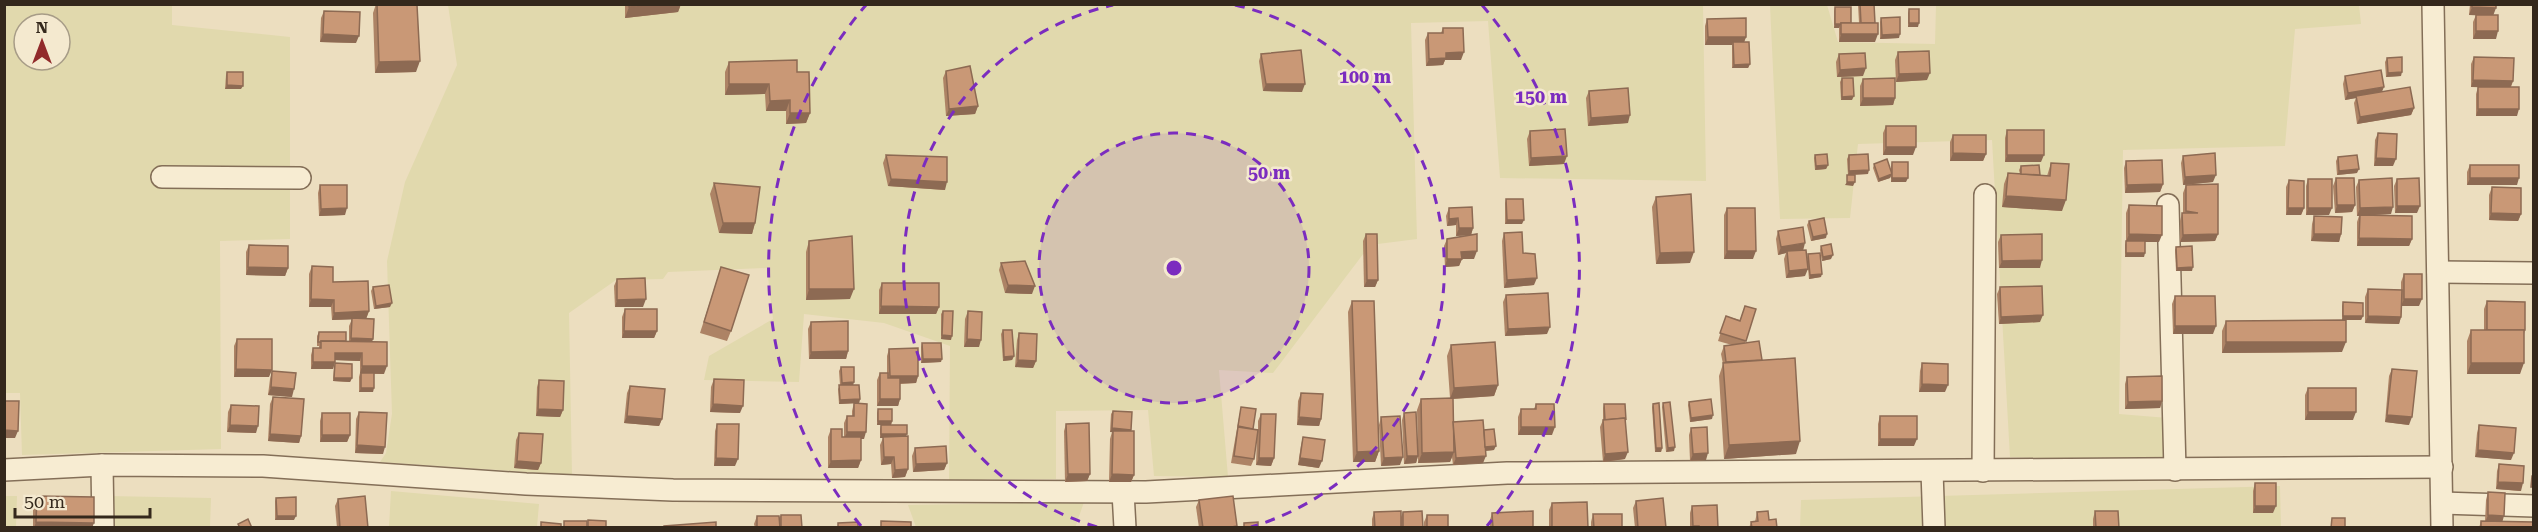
<svg xmlns="http://www.w3.org/2000/svg" width="2538" height="532" viewBox="0 0 2538 532" font-family="'Roboto Serif',serif">
	<rect width="100%" height="100%" fill="#ecdebf"/>
	<g fill="#e1d9ad" fill-rule="evenodd">
		<path d="M4,5H172V25L290,37V239L220,241L221,449L22,455L20,393H4ZM24,24H60V60H24Z"/>
		<polygon points="448,5 1703,5 1706,181 1500,178 1488,21 1411,23 1417,239 1370,245 1273,373 1219,370 1228,477 1154,476 1148,410 1056,411 1056,479 988,479 949,484 950,346 884,323 804,314 799,382 704,380 709,356 773,319 767,268 668,272 663,279 616,280 569,313 572,475 380,462 386,453 392,414 387,261 405,182 457,65"/>
		<polygon points="1770,5 1827,5 1838,42 1935,44 1936,5 2359,5 2361,24 2295,29 2285,146 2123,150 2119,414 2168,418 2167,462 2010,457 1992,140 1858,144 1850,218 1780,219"/>
		<polygon points="2280,486 2281,527 1800,528 1801,500"/>
		<polygon points="391,491 539,504 537,527 389,527"/>
		<polygon points="5,496 17,496 16,527 5,527"/>
		<polygon points="108,496 211,498 210,527 109,527"/>
		<polygon points="1084,502 1075,528 916,527 908,505"/>
	</g>
	<g fill="none" stroke-linecap="round" stroke-linejoin="round">
		<defs>
			<g id="minor">
				<polyline points="2433,4 2442,528"/>
				<polyline points="162,177 300,178"/>
				<polyline points="2168,205 2175,470"/>
				<polyline points="2438,272 2534,273"/>
				<polyline points="102,465 103,528"/>
				<polyline points="4,470 102,465 263,466 526,484 673,490 1146,492 1507,473 2442,467"/>
				<polyline points="1932,471 1934,528"/>
				<polyline points="1983,471 1985,195"/>
				<polyline points="1123,492 1125,528"/>
				<polyline points="2442,503 2534,506"/>
			</g>
		</defs>
		<use href="#minor" stroke="#846f58" stroke-width="24"/>
		<use href="#minor" stroke="#f7ecd2" stroke-width="21"/>
	</g>
	<g fill="#ad8365">
		<polygon points="376,4 417,5 416,72 375,73 373,13"/>
		<polygon points="625,4 681,4 678,12 625,18"/>
		<polygon points="1858,4 1874,4 1875,42 1839,42 1839,28 1834,28 1834,11 1835,7 1851,23 1859,23"/>
		<polygon points="2470,4 2523,4 2523,6 2496,5 2493,15 2496,39 2473,39 2473,22 2476,15 2469,15"/>
		<polygon points="1909,9 1918,27 1908,27 1908,13"/>
		<polygon points="324,11 356,43 320,42 321,18"/>
		<polygon points="1881,18 1899,38 1880,39 1880,22"/>
		<polygon points="1707,19 1746,37 1744,42 1750,64 1748,68 1732,68 1732,45 1705,45 1705,26"/>
		<polygon points="1443,28 1461,60 1445,60 1443,65 1426,66 1425,40 1428,33 1441,33"/>
		<polygon points="1898,52 1927,80 1896,82 1895,60"/>
		<polygon points="1261,54 1302,92 1263,91 1259,61"/>
		<polygon points="1839,54 1863,76 1837,77 1836,62"/>
		<polygon points="2474,57 2513,81 2511,87 2517,116 2476,116 2476,94 2478,87 2471,87 2471,64"/>
		<polygon points="2387,58 2401,76 2386,77 2385,62"/>
		<polygon points="729,62 797,72 810,113 806,123 786,124 786,111 766,111 765,94 725,95 725,72"/>
		<polygon points="946,71 978,106 975,114 946,116 943,78"/>
		<polygon points="227,72 241,89 225,89 226,75"/>
		<polygon points="2345,76 2382,92 2414,108 2411,115 2357,124 2354,103 2356,98 2345,100 2343,84"/>
		<polygon points="1842,78 1852,100 1841,100 1840,82"/>
		<polygon points="1863,79 1895,98 1893,105 1860,106 1860,86"/>
		<polygon points="1589,91 1628,123 1588,126 1586,98"/>
		<polygon points="1886,126 1913,155 1883,155 1883,133"/>
		<polygon points="2007,130 2041,162 2005,162 2005,138"/>
		<polygon points="1530,131 1564,164 1529,166 1527,139"/>
		<polygon points="2378,133 2393,166 2374,166 2375,140"/>
		<polygon points="1953,135 1986,154 1983,161 1950,161 1950,142"/>
		<polygon points="886,155 945,190 888,186 883,163"/>
		<polygon points="1815,155 1828,165 1826,169 1815,170 1814,158"/>
		<polygon points="1849,155 1868,174 1848,175 1847,159"/>
		<polygon points="2183,156 2213,182 2183,185 2181,163"/>
		<polygon points="2338,157 2357,173 2337,175 2336,161"/>
		<polygon points="2126,161 2163,184 2160,192 2125,193 2124,168"/>
		<polygon points="1892,162 1906,182 1891,182 1891,176 1890,178 1878,182 1873,168 1874,164 1891,173 1891,166"/>
		<polygon points="2051,163 2062,211 2002,207 2004,184 2008,173 2020,174 2019,170 2021,166 2040,175 2047,176"/>
		<polygon points="2470,165 2517,185 2467,185 2467,172"/>
		<polygon points="2336,178 2355,205 2352,212 2335,213 2333,186"/>
		<polygon points="2308,179 2329,215 2306,215 2306,186"/>
		<polygon points="2397,179 2417,213 2395,213 2394,186"/>
		<polygon points="2289,180 2304,208 2301,215 2286,215 2286,187"/>
		<polygon points="2359,180 2391,214 2371,215 2412,239 2409,246 2357,246 2357,222 2359,216 2357,216 2356,187"/>
		<polygon points="714,183 755,223 752,234 719,233 710,194"/>
		<polygon points="320,185 345,215 319,216 318,193"/>
		<polygon points="2186,185 2218,234 2215,241 2180,242 2180,221 2182,213 2183,213 2183,193"/>
		<polygon points="2492,187 2521,214 2518,221 2489,220 2489,195"/>
		<polygon points="1656,197 1690,263 1656,264 1652,207"/>
		<polygon points="1506,199 1522,224 1505,224 1505,203"/>
		<polygon points="2129,205 2159,242 2145,242 2144,257 2125,257 2125,245 2126,241 2126,213"/>
		<polygon points="1449,208 1473,228 1471,235 1456,236 1456,225 1447,226 1446,216"/>
		<polygon points="1727,208 1753,259 1724,259 1724,215"/>
		<polygon points="2314,216 2341,234 2339,242 2311,241 2312,224"/>
		<polygon points="1809,221 1826,238 1811,241 1807,225"/>
		<polygon points="1778,231 1803,250 1805,276 1786,278 1784,259 1786,253 1778,255 1776,239"/>
		<polygon points="1504,233 1523,253 1534,285 1504,288 1502,241"/>
		<polygon points="1366,234 1378,280 1375,287 1364,287 1363,241"/>
		<polygon points="2001,235 2040,268 1999,268 1998,242"/>
		<polygon points="1447,239 1474,259 1462,259 1459,266 1445,267 1444,246"/>
		<polygon points="809,241 850,299 806,300 806,252"/>
		<polygon points="249,245 288,268 285,276 246,275 246,252"/>
		<polygon points="1821,246 1831,259 1822,261 1820,250"/>
		<polygon points="2176,247 2192,271 2176,271 2175,250"/>
		<polygon points="1808,254 1821,277 1809,279 1807,258"/>
		<polygon points="1001,263 1032,294 1005,293 999,270"/>
		<polygon points="312,266 369,311 366,319 373,339 372,341 384,374 374,374 373,392 359,392 359,377 360,373 360,361 335,360 333,369 311,369 311,355 313,348 319,348 319,346 317,346 317,336 319,332 346,341 349,341 349,326 352,319 332,320 331,307 309,307 309,274"/>
		<polygon points="721,267 731,331 727,341 700,333"/>
		<polygon points="2404,274 2419,306 2402,306 2401,317 2399,324 2365,323 2365,297 2368,289 2401,290 2401,282"/>
		<polygon points="617,279 643,307 615,307 614,286"/>
		<polygon points="882,283 939,307 936,314 879,314 879,290"/>
		<polygon points="373,287 390,307 374,309 371,291"/>
		<polygon points="2000,287 2040,322 1999,324 1997,294"/>
		<polygon points="2534,289 2534,311 2533,311 2533,291"/>
		<polygon points="1506,295 1547,334 1505,336 1503,302"/>
		<polygon points="2175,296 2213,334 2173,334 2172,304"/>
		<polygon points="1352,301 1379,451 1375,462 1353,462 1348,312"/>
		<polygon points="2487,301 2525,330 2524,334 2520,374 2467,374 2467,341 2471,330 2484,330 2484,309"/>
		<polygon points="2343,302 2363,316 2361,320 2342,320 2342,306"/>
		<polygon points="1745,306 1756,309 1745,343 1762,360 1796,454 1724,459 1719,376 1723,364 1721,354 1724,346 1732,345 1718,341 1726,316 1740,320"/>
		<polygon points="625,309 657,331 654,338 622,338 622,317"/>
		<polygon points="943,311 951,340 941,339 941,314"/>
		<polygon points="968,311 979,347 964,347 965,319"/>
		<polygon points="2226,321 2342,352 2222,353 2222,331"/>
		<polygon points="811,322 848,351 846,359 809,359 808,329"/>
		<polygon points="1003,330 1014,356 1012,360 1003,361 1001,334"/>
		<polygon points="1019,333 1036,361 1033,368 1015,367 1017,340"/>
		<polygon points="237,339 269,377 234,377 234,346"/>
		<polygon points="922,343 941,362 921,363 921,347"/>
		<polygon points="1451,345 1498,385 1494,396 1453,399 1453,422 1484,430 1494,450 1485,451 1483,463 1453,465 1452,457 1450,462 1418,463 1418,456 1416,463 1404,464 1402,420 1404,413 1418,449 1417,410 1421,399 1450,398 1447,356"/>
		<polygon points="889,349 918,376 916,383 900,384 900,399 898,406 877,406 877,380 880,373 887,373 887,356"/>
		<polygon points="335,363 352,378 350,382 333,381 334,367"/>
		<polygon points="1922,363 1945,392 1919,392 1920,371"/>
		<polygon points="841,367 853,385 860,399 859,403 839,404 838,389 840,385 839,371"/>
		<polygon points="2392,369 2409,425 2385,422 2389,376"/>
		<polygon points="272,371 292,397 268,395 270,379"/>
		<polygon points="2127,377 2162,401 2160,408 2125,409 2125,384"/>
		<polygon points="714,379 740,413 710,412 711,387"/>
		<polygon points="539,380 563,410 560,417 536,416 537,387"/>
		<polygon points="630,386 662,419 659,426 624,423 627,393"/>
		<polygon points="2308,388 2353,420 2305,420 2305,395"/>
		<polygon points="1301,393 1321,419 1319,426 1297,425 1298,401"/>
		<polygon points="273,397 301,436 299,443 268,441 270,404"/>
		<polygon points="1689,402 1712,419 1690,422 1688,405"/>
		<polygon points="854,403 864,439 861,439 861,460 858,468 828,468 828,437 831,429 842,437 844,437 844,423 847,416 852,416 852,411"/>
		<polygon points="1663,403 1674,451 1666,452 1662,407"/>
		<polygon points="1536,404 1552,435 1518,435 1518,417 1521,409 1534,409"/>
		<polygon points="1604,404 1625,459 1603,462 1600,427 1603,420 1603,408"/>
		<polygon points="1653,404 1662,448 1661,452 1655,452 1652,407"/>
		<polygon points="231,405 256,433 227,432 228,412"/>
		<polygon points="1241,407 1252,429 1258,430 1258,421 1261,414 1274,458 1271,466 1256,465 1257,435 1254,459 1251,466 1231,463 1236,434"/>
		<polygon points="878,409 892,421 891,425 877,425 877,413"/>
		<polygon points="1113,411 1131,430 1134,475 1131,482 1109,482 1110,439 1112,432 1110,432 1111,414"/>
		<polygon points="359,412 383,454 355,453 356,419"/>
		<polygon points="322,413 350,435 347,442 320,442 320,421"/>
		<polygon points="1880,416 1914,446 1878,446 1878,424"/>
		<polygon points="1381,417 1400,465 1381,466 1379,425"/>
		<polygon points="717,424 735,466 714,466 715,431"/>
		<polygon points="1066,424 1090,474 1087,481 1065,482 1064,431"/>
		<polygon points="881,425 906,436 908,469 905,477 892,478 891,464 881,465 880,445 883,438 880,438 880,429"/>
		<polygon points="2479,425 2511,460 2475,457 2477,433"/>
		<polygon points="1691,428 1706,460 1690,461 1689,435"/>
		<polygon points="519,433 541,463 538,470 514,468 516,440"/>
		<polygon points="1303,437 1319,468 1298,465 1301,445"/>
		<polygon points="915,448 947,463 944,470 913,472 912,456"/>
		<polygon points="2499,464 2521,491 2496,489 2497,471"/>
		<polygon points="2255,483 2273,513 2253,513 2253,491"/>
		<polygon points="2488,492 2502,522 2534,528 2479,528 2481,521 2485,521 2486,500"/>
		<polygon points="37,496 92,528 33,528 33,507"/>
		<polygon points="276,498 294,520 275,520 275,501"/>
		<polygon points="338,499 368,528 337,528 335,506"/>
		<polygon points="1199,500 1237,526 1236,528 1199,528 1196,507"/>
		<polygon points="1636,501 1666,528 1635,528 1633,508"/>
		<polygon points="1552,503 1588,528 1549,528 1549,510"/>
		<polygon points="1692,506 1718,528 1690,528 1690,513"/>
		<polygon points="2095,511 2119,528 2093,528 2093,519"/>
		<polygon points="1374,512 1401,517 1403,512 1423,528 1372,528 1372,519"/>
		<polygon points="1757,512 1769,520 1777,528 1749,528 1751,522 1755,522"/>
		<polygon points="1492,513 1533,528 1490,528 1490,520"/>
		<polygon points="1593,514 1622,528 1591,528 1591,522"/>
		<polygon points="781,515 802,528 755,528 754,524 757,516 779,518"/>
		<polygon points="1427,515 1448,528 1424,528 1424,522"/>
	</g>
	<g fill="#8d6a53">
		<polygon points="655,4 681,4 678,12 625,18 629,7"/>
		<polygon points="2494,4 2523,4 2523,6"/>
		<polygon points="2472,7 2496,8 2493,16 2469,15"/>
		<polygon points="1909,23 1919,23 1918,27 1908,27"/>
		<polygon points="1835,24 1841,24 1839,28 1834,28"/>
		<polygon points="2476,31 2498,31 2496,39 2473,39"/>
		<polygon points="323,34 359,36 356,43 320,42"/>
		<polygon points="1841,34 1878,34 1875,42 1839,42"/>
		<polygon points="1900,34 1899,38 1880,39 1882,35"/>
		<polygon points="1708,37 1746,37 1743,45 1733,42 1732,45 1705,45"/>
		<polygon points="1464,52 1461,60 1445,60 1443,65 1426,66 1429,59 1446,53"/>
		<polygon points="420,61 416,72 375,73 379,62"/>
		<polygon points="1750,64 1748,68 1732,68 1734,65"/>
		<polygon points="1866,68 1863,76 1837,77 1840,70"/>
		<polygon points="2402,72 2401,76 2386,77 2388,73"/>
		<polygon points="1930,73 1927,80 1896,82 1899,74"/>
		<polygon points="2473,80 2513,81 2510,88 2471,87"/>
		<polygon points="729,84 769,84 765,94 725,95"/>
		<polygon points="1266,84 1305,84 1302,92 1263,91"/>
		<polygon points="227,85 243,86 241,89 225,89"/>
		<polygon points="2384,87 2381,94 2356,96 2356,98 2345,100 2348,93"/>
		<polygon points="1854,96 1852,100 1841,100 1842,97"/>
		<polygon points="1863,98 1895,98 1893,105 1860,106"/>
		<polygon points="790,100 786,111 766,111 770,101"/>
		<polygon points="978,106 975,114 946,116 949,109"/>
		<polygon points="2414,108 2411,115 2357,124 2360,117"/>
		<polygon points="2478,109 2519,109 2517,116 2476,116"/>
		<polygon points="790,113 810,113 806,123 786,124"/>
		<polygon points="1630,115 1628,123 1588,126 1591,118"/>
		<polygon points="1886,147 1916,147 1913,155 1883,155"/>
		<polygon points="1953,153 1986,154 1983,161 1950,161"/>
		<polygon points="2007,155 2044,155 2041,162 2005,162"/>
		<polygon points="1567,156 1564,164 1529,166 1531,158"/>
		<polygon points="2376,158 2396,159 2393,166 2374,166"/>
		<polygon points="1828,165 1826,169 1815,170 1816,166"/>
		<polygon points="2359,169 2357,173 2337,175 2339,171"/>
		<polygon points="1869,170 1868,174 1848,175 1849,171"/>
		<polygon points="1892,174 1890,178 1878,182 1879,179"/>
		<polygon points="2216,175 2213,182 2183,185 2185,177"/>
		<polygon points="1892,178 1908,178 1906,182 1891,182"/>
		<polygon points="2470,178 2519,178 2517,185 2467,185"/>
		<polygon points="891,179 947,182 945,190 888,186"/>
		<polygon points="1847,182 1855,182 1853,186 1845,185"/>
		<polygon points="2163,184 2160,192 2125,193 2127,185"/>
		<polygon points="2006,196 2066,200 2062,211 2002,207"/>
		<polygon points="2337,205 2355,205 2352,212 2335,213"/>
		<polygon points="2397,206 2420,206 2417,213 2395,213"/>
		<polygon points="2393,207 2391,214 2357,216 2360,208"/>
		<polygon points="347,208 345,215 319,216 321,209"/>
		<polygon points="2288,208 2304,208 2301,215 2286,215"/>
		<polygon points="2308,208 2332,208 2329,215 2306,215"/>
		<polygon points="2491,213 2521,214 2518,221 2489,220"/>
		<polygon points="1458,218 1456,225 1447,226 1449,219"/>
		<polygon points="1507,220 1524,220 1522,224 1505,224"/>
		<polygon points="723,223 755,223 752,234 719,233"/>
		<polygon points="1459,228 1473,228 1471,235 1456,236"/>
		<polygon points="1827,234 1826,238 1811,241 1813,237"/>
		<polygon points="2129,234 2162,235 2159,242 2126,242"/>
		<polygon points="2218,234 2215,241 2180,242 2183,235"/>
		<polygon points="2314,234 2341,234 2339,242 2311,241"/>
		<polygon points="2359,238 2412,239 2409,246 2357,246"/>
		<polygon points="1805,243 1803,251 1787,251 1786,253 1778,255 1781,247"/>
		<polygon points="1477,251 1474,259 1462,259 1459,266 1445,267 1447,259 1461,252"/>
		<polygon points="1727,251 1756,251 1753,259 1724,259"/>
		<polygon points="1694,252 1690,263 1656,264 1660,253"/>
		<polygon points="2126,253 2145,253 2144,257 2125,257"/>
		<polygon points="1833,255 1831,259 1822,261 1823,257"/>
		<polygon points="2042,260 2040,268 1999,268 2002,261"/>
		<polygon points="248,267 288,268 285,276 246,275"/>
		<polygon points="2193,267 2192,271 2176,271 2177,268"/>
		<polygon points="1808,269 1805,276 1786,278 1789,271"/>
		<polygon points="1822,274 1821,277 1809,279 1810,275"/>
		<polygon points="1537,278 1534,285 1504,288 1507,280"/>
		<polygon points="1367,280 1378,280 1375,287 1364,287"/>
		<polygon points="1008,285 1035,286 1032,294 1005,293"/>
		<polygon points="809,289 854,289 850,299 806,300"/>
		<polygon points="311,299 334,300 331,307 309,307"/>
		<polygon points="646,299 643,307 615,307 617,300"/>
		<polygon points="2404,299 2422,299 2419,306 2401,306"/>
		<polygon points="392,303 390,307 374,309 376,306"/>
		<polygon points="881,306 939,307 936,314 879,314"/>
		<polygon points="369,311 366,319 332,320 334,313"/>
		<polygon points="2043,315 2040,322 1999,324 2001,317"/>
		<polygon points="2343,316 2363,316 2361,320 2342,320"/>
		<polygon points="2368,316 2401,317 2399,324 2365,323"/>
		<polygon points="2175,326 2216,326 2213,334 2173,334"/>
		<polygon points="1550,327 1547,334 1505,336 1508,329"/>
		<polygon points="624,331 657,331 654,338 622,338"/>
		<polygon points="942,335 952,336 951,340 941,339"/>
		<polygon points="351,338 373,339 370,347 349,346"/>
		<polygon points="967,339 981,340 979,347 964,347"/>
		<polygon points="2226,342 2346,342 2342,352 2222,353"/>
		<polygon points="848,351 846,359 809,359 811,352"/>
		<polygon points="335,353 362,353 360,361 333,360"/>
		<polygon points="1014,356 1012,360 1003,361 1004,357"/>
		<polygon points="923,359 942,359 941,362 921,363"/>
		<polygon points="1018,360 1036,361 1033,368 1015,367"/>
		<polygon points="313,362 335,362 333,369 311,369"/>
		<polygon points="2471,363 2524,363 2520,374 2467,374"/>
		<polygon points="362,366 387,366 384,374 360,373"/>
		<polygon points="236,369 272,370 269,377 234,377"/>
		<polygon points="890,376 918,376 916,383 887,384"/>
		<polygon points="334,378 352,378 350,382 333,381"/>
		<polygon points="854,382 853,386 840,387 842,383"/>
		<polygon points="1922,384 1948,385 1945,392 1919,392"/>
		<polygon points="1498,385 1494,396 1450,399 1454,388"/>
		<polygon points="271,387 294,389 292,397 268,395"/>
		<polygon points="361,388 374,388 373,392 359,392"/>
		<polygon points="860,399 859,403 839,404 840,400"/>
		<polygon points="880,399 900,399 898,406 877,406"/>
		<polygon points="2162,401 2160,408 2125,409 2128,402"/>
		<polygon points="713,404 743,406 740,413 710,412"/>
		<polygon points="538,409 563,410 560,417 536,416"/>
		<polygon points="2308,412 2356,412 2353,420 2305,420"/>
		<polygon points="1713,415 1712,419 1690,422 1691,418"/>
		<polygon points="2387,415 2412,417 2409,425 2385,422"/>
		<polygon points="627,416 662,419 659,426 624,423"/>
		<polygon points="1299,417 1321,419 1319,426 1297,425"/>
		<polygon points="878,421 892,421 891,425 877,425"/>
		<polygon points="230,425 258,426 256,433 227,432"/>
		<polygon points="1521,427 1555,427 1552,435 1518,435"/>
		<polygon points="1112,428 1131,430 1130,434 1110,432"/>
		<polygon points="4,430 18,431 15,438 4,438"/>
		<polygon points="847,432 866,432 864,439 844,439"/>
		<polygon points="270,434 301,436 299,443 268,441"/>
		<polygon points="881,434 907,434 905,438 880,438"/>
		<polygon points="322,435 350,435 347,442 320,442"/>
		<polygon points="1880,439 1917,439 1914,446 1878,446"/>
		<polygon points="1800,441 1796,454 1724,459 1729,445"/>
		<polygon points="357,445 385,447 383,454 355,453"/>
		<polygon points="1496,446 1494,450 1484,451 1485,447"/>
		<polygon points="1675,447 1674,451 1666,452 1668,448"/>
		<polygon points="1656,448 1662,448 1661,452 1655,452"/>
		<polygon points="2478,450 2514,453 2511,460 2475,457"/>
		<polygon points="1379,451 1375,462 1353,462 1357,452"/>
		<polygon points="1454,452 1450,462 1418,463 1422,453"/>
		<polygon points="1628,452 1625,459 1603,462 1605,454"/>
		<polygon points="1708,453 1706,460 1690,461 1693,454"/>
		<polygon points="1407,456 1418,456 1416,463 1404,464"/>
		<polygon points="1486,456 1483,463 1453,465 1456,458"/>
		<polygon points="884,457 894,457 891,464 881,465"/>
		<polygon points="1403,457 1400,465 1381,466 1384,458"/>
		<polygon points="716,458 738,459 735,466 714,466"/>
		<polygon points="1259,458 1274,458 1271,466 1256,465"/>
		<polygon points="1300,458 1322,461 1319,468 1298,465"/>
		<polygon points="861,460 858,468 828,468 831,461"/>
		<polygon points="517,461 541,463 538,470 514,468"/>
		<polygon points="947,463 944,470 913,472 916,464"/>
		<polygon points="908,469 905,477 892,478 895,470"/>
		<polygon points="1068,474 1090,474 1087,481 1065,482"/>
		<polygon points="1112,474 1134,475 1131,482 1109,482"/>
		<polygon points="2498,482 2523,483 2521,491 2496,489"/>
		<polygon points="2255,506 2276,506 2273,513 2253,513"/>
		<polygon points="2488,515 2504,516 2502,523 2485,523"/>
		<polygon points="277,516 296,516 294,520 275,520"/>
		<polygon points="36,522 94,523 92,528 34,528"/>
	</g>
	<g fill="#c99876" stroke="#8d6a53" stroke-width="1.5">
		<polygon points="377,4 417,5 420,61 379,62"/>
		<polygon points="629,4 655,4 629,7"/>
		<polygon points="1860,4 1874,4 1875,23 1861,23"/>
		<polygon points="2472,4 2496,4 2496,8 2472,7"/>
		<polygon points="1835,7 1851,7 1851,23 1841,23 1841,24 1835,24"/>
		<rect x="1909" y="9" width="10" height="14"/>
		<polygon points="324,11 360,12 359,36 323,34"/>
		<rect x="2476" y="15" width="22" height="16"/>
		<polygon points="1900,17 1900,34 1882,35 1881,18"/>
		<polygon points="1746,18 1746,37 1708,37 1707,19"/>
		<rect x="1841" y="23" width="37" height="11"/>
		<polygon points="1443,28 1463,28 1464,52 1446,53 1446,58 1429,59 1428,33 1443,33"/>
		<polygon points="1733,42 1749,42 1750,64 1734,65"/>
		<polygon points="1301,50 1305,84 1266,84 1261,54"/>
		<polygon points="1929,51 1930,73 1899,74 1898,52"/>
		<polygon points="1865,53 1866,68 1840,70 1839,54"/>
		<polygon points="2402,57 2402,72 2388,73 2387,58"/>
		<polygon points="2474,57 2514,58 2513,81 2473,80"/>
		<polygon points="797,60 797,72 809,72 810,113 790,113 790,100 770,101 769,84 729,84 729,62"/>
		<polygon points="970,66 978,106 949,109 946,71"/>
		<polygon points="2381,70 2384,87 2348,93 2345,76"/>
		<polygon points="227,72 243,72 243,86 227,85"/>
		<polygon points="1842,78 1853,78 1854,96 1842,97"/>
		<polygon points="1895,78 1895,98 1863,98 1863,79"/>
		<polygon points="2410,87 2414,108 2360,117 2356,96"/>
		<rect x="2478" y="87" width="41" height="22"/>
		<polygon points="1628,88 1630,115 1591,118 1589,91"/>
		<rect x="1886" y="126" width="30" height="21"/>
		<polygon points="1565,129 1567,156 1531,158 1530,131"/>
		<rect x="2007" y="130" width="37" height="25"/>
		<polygon points="2378,133 2397,134 2396,159 2376,158"/>
		<polygon points="1953,135 1986,135 1986,154 1953,153"/>
		<polygon points="2215,153 2216,175 2185,177 2183,156"/>
		<polygon points="1827,154 1828,165 1816,166 1815,155"/>
		<polygon points="1868,154 1869,170 1849,171 1849,155"/>
		<polygon points="886,155 947,157 947,182 891,179"/>
		<polygon points="2357,155 2359,169 2339,171 2338,157"/>
		<polygon points="1887,159 1892,174 1879,179 1874,164"/>
		<polygon points="2162,160 2163,184 2127,185 2126,161"/>
		<rect x="1892" y="162" width="16" height="16"/>
		<polygon points="2051,163 2069,164 2066,200 2006,196 2008,173 2050,176"/>
		<polygon points="2039,165 2040,175 2021,174 2021,166"/>
		<rect x="2470" y="165" width="49" height="13"/>
		<rect x="1847" y="175" width="8" height="7"/>
		<polygon points="2336,178 2354,178 2355,205 2337,205"/>
		<polygon points="2392,178 2393,207 2360,208 2359,180"/>
		<polygon points="2419,178 2420,206 2397,206 2397,179"/>
		<rect x="2308" y="179" width="24" height="29"/>
		<polygon points="2289,180 2304,181 2304,208 2288,208"/>
		<polygon points="714,183 760,187 755,223 723,223"/>
		<polygon points="2218,184 2218,234 2183,235 2182,213 2198,213 2186,211 2186,185"/>
		<polygon points="320,185 347,185 347,208 321,209"/>
		<polygon points="2492,187 2521,188 2521,214 2491,213"/>
		<polygon points="1691,194 1694,252 1660,253 1656,197"/>
		<polygon points="1506,199 1523,199 1524,220 1507,220"/>
		<polygon points="2129,205 2162,206 2162,235 2129,234"/>
		<polygon points="1472,207 1473,228 1459,228 1458,218 1449,219 1449,208"/>
		<polygon points="1727,208 1755,208 1756,251 1727,251"/>
		<polygon points="2360,215 2412,216 2412,239 2359,238"/>
		<polygon points="2314,216 2342,217 2341,234 2314,234"/>
		<polygon points="1824,218 1827,234 1813,237 1809,221"/>
		<polygon points="1803,227 1805,243 1781,247 1778,231"/>
		<polygon points="1522,232 1523,253 1535,254 1537,278 1507,280 1504,233"/>
		<polygon points="1366,234 1377,234 1378,280 1367,280"/>
		<polygon points="1477,234 1477,251 1461,252 1462,259 1447,259 1447,239"/>
		<polygon points="2042,234 2042,260 2002,261 2001,235"/>
		<polygon points="852,236 854,289 809,289 809,241"/>
		<rect x="2126" y="241" width="19" height="12"/>
		<polygon points="1831,244 1833,255 1823,257 1821,246"/>
		<polygon points="249,245 288,246 288,268 248,267"/>
		<polygon points="2192,246 2193,267 2177,268 2176,247"/>
		<polygon points="1806,250 1808,269 1789,271 1787,251"/>
		<polygon points="1820,253 1822,274 1810,275 1808,254"/>
		<polygon points="1025,261 1035,286 1008,285 1001,263"/>
		<polygon points="312,266 333,267 333,282 368,281 369,311 334,313 334,300 311,299"/>
		<polygon points="721,267 749,275 731,331 704,322"/>
		<rect x="2404" y="274" width="18" height="25"/>
		<polygon points="645,278 646,299 617,300 617,279"/>
		<polygon points="882,283 939,283 939,307 881,306"/>
		<polygon points="389,285 392,303 376,306 373,287"/>
		<polygon points="2042,286 2043,315 2001,317 2000,287"/>
		<polygon points="2368,289 2402,290 2401,317 2368,316"/>
		<polygon points="1548,293 1550,327 1508,329 1506,295"/>
		<polygon points="2175,296 2215,296 2216,326 2175,326"/>
		<polygon points="1352,301 1374,301 1379,451 1357,452"/>
		<polygon points="2487,301 2525,302 2525,330 2487,330"/>
		<polygon points="2343,302 2363,303 2363,316 2343,316"/>
		<polygon points="1745,306 1756,309 1746,341 1720,333 1726,316 1740,321"/>
		<polygon points="625,309 657,309 657,331 624,331"/>
		<polygon points="943,311 953,311 952,336 942,335"/>
		<polygon points="968,311 982,312 981,340 967,339"/>
		<polygon points="352,318 374,319 373,339 351,338"/>
		<polygon points="2346,320 2346,342 2226,342 2226,321"/>
		<polygon points="848,321 848,351 811,352 811,322"/>
		<polygon points="1003,330 1012,330 1014,356 1004,357"/>
		<rect x="2471" y="330" width="53" height="33"/>
		<polygon points="319,332 346,332 346,341 321,341 321,342 318,342"/>
		<polygon points="1019,333 1037,334 1036,361 1018,360"/>
		<polygon points="237,339 272,339 272,370 236,369"/>
		<polygon points="321,341 387,342 387,366 362,366 362,353 335,353 335,362 313,362 313,348 321,348"/>
		<polygon points="1759,341 1762,360 1726,362 1724,346"/>
		<polygon points="1495,342 1498,385 1454,388 1451,345"/>
		<polygon points="922,343 941,343 942,359 923,359"/>
		<polygon points="918,348 918,376 890,376 889,349"/>
		<polygon points="1795,358 1800,441 1729,445 1723,363"/>
		<polygon points="335,363 352,364 352,378 334,378"/>
		<polygon points="1922,363 1948,364 1948,385 1922,384"/>
		<polygon points="841,367 854,367 854,382 842,383"/>
		<polygon points="2392,369 2417,371 2412,417 2387,415"/>
		<polygon points="272,371 296,373 294,389 271,387"/>
		<rect x="361" y="373" width="13" height="15"/>
		<polygon points="880,373 888,373 888,378 900,378 900,399 880,399"/>
		<polygon points="2162,376 2162,401 2128,402 2127,377"/>
		<polygon points="714,379 744,380 743,406 713,404"/>
		<polygon points="539,380 564,381 563,410 538,409"/>
		<polygon points="839,385 859,385 860,399 840,400"/>
		<polygon points="630,386 665,389 662,419 627,416"/>
		<rect x="2308" y="388" width="48" height="24"/>
		<polygon points="1301,393 1323,394 1321,419 1299,417"/>
		<polygon points="273,397 304,399 301,436 270,434"/>
		<polygon points="1453,398 1454,452 1422,453 1421,399"/>
		<polygon points="1711,399 1713,415 1691,418 1689,402"/>
		<polygon points="4,401 19,401 18,431 4,430"/>
		<polygon points="1670,402 1675,447 1668,448 1663,403"/>
		<polygon points="854,403 867,404 866,432 847,432 847,416 854,416"/>
		<polygon points="1659,403 1662,448 1656,448 1653,404"/>
		<polygon points="1536,404 1554,404 1555,427 1521,427 1521,409 1536,409"/>
		<polygon points="1604,404 1625,404 1626,420 1625,418 1605,420"/>
		<polygon points="231,405 259,406 258,426 230,425"/>
		<polygon points="1241,407 1256,409 1253,429 1238,426"/>
		<rect x="878" y="409" width="14" height="12"/>
		<polygon points="1113,411 1132,412 1131,430 1112,428"/>
		<polygon points="359,412 387,413 385,447 357,445"/>
		<polygon points="1416,412 1418,456 1407,456 1404,413"/>
		<rect x="322" y="413" width="28" height="22"/>
		<polygon points="1261,414 1276,414 1274,458 1259,458"/>
		<polygon points="1400,416 1403,457 1384,458 1381,417"/>
		<rect x="1880" y="416" width="37" height="23"/>
		<polygon points="1625,418 1628,452 1605,454 1603,420"/>
		<polygon points="1483,420 1486,456 1456,458 1453,422"/>
		<polygon points="1089,423 1090,474 1068,474 1066,424"/>
		<polygon points="717,424 739,424 738,459 716,458"/>
		<rect x="881" y="425" width="26" height="9"/>
		<polygon points="2479,425 2516,428 2514,453 2478,450"/>
		<polygon points="1238,427 1258,430 1254,459 1234,456"/>
		<polygon points="1707,427 1708,453 1693,454 1691,428"/>
		<polygon points="831,429 842,429 842,437 861,437 861,460 831,461"/>
		<polygon points="1494,429 1496,446 1485,447 1484,430"/>
		<polygon points="1113,431 1134,431 1134,475 1112,474"/>
		<polygon points="519,433 543,434 541,463 517,461"/>
		<polygon points="908,436 908,469 895,470 894,457 884,457 883,437"/>
		<polygon points="1303,437 1325,440 1322,461 1300,458"/>
		<polygon points="946,446 947,463 916,464 915,448"/>
		<polygon points="2499,464 2524,466 2523,483 2498,482"/>
		<polygon points="2532,476 2534,476 2534,487 2531,487"/>
		<rect x="2255" y="483" width="21" height="23"/>
		<polygon points="2488,492 2505,493 2504,516 2488,515"/>
		<polygon points="37,496 94,497 94,523 36,522"/>
		<polygon points="365,496 368,528 340,528 338,499"/>
		<polygon points="1233,496 1237,526 1226,528 1203,528 1199,500"/>
		<polygon points="296,497 296,516 277,516 276,498"/>
		<polygon points="1663,498 1666,528 1638,528 1636,501"/>
		<polygon points="1587,502 1588,528 1552,528 1552,503"/>
		<polygon points="1717,505 1718,528 1699,528 1699,526 1693,526 1692,506"/>
		<polygon points="1401,511 1401,528 1375,528 1374,512"/>
		<polygon points="1422,511 1423,528 1403,528 1403,512"/>
		<polygon points="1533,511 1533,528 1493,528 1492,513"/>
		<polygon points="1768,511 1769,520 1776,519 1777,528 1752,528 1751,522 1758,521 1757,512"/>
		<polygon points="2095,511 2118,511 2119,528 2096,528"/>
		<polygon points="1593,514 1622,514 1622,528 1594,528"/>
		<polygon points="781,515 801,515 802,528 781,528"/>
		<rect x="1427" y="515" width="21" height="13"/>
		<polygon points="757,516 779,516 780,528 757,528"/>
		<polygon points="2332,518 2345,518 2345,528 2331,528"/>
		<polygon points="248,519 252,528 240,528 238,524"/>
		<polygon points="588,520 606,521 606,528 588,528"/>
		<rect x="564" y="521" width="23" height="7"/>
		<polygon points="881,521 911,522 911,528 881,528"/>
		<polygon points="2481,521 2534,522 2534,528 2481,528"/>
		<polygon points="541,522 561,524 561,528 541,528"/>
		<polygon points="716,522 716,528 664,528 664,526"/>
		<polygon points="858,522 858,528 838,528 838,523"/>
		<polygon points="1258,522 1258,528 1244,528 1244,523"/>
	</g>
	<circle cx="1174" cy="268" r="135" fill="#7b2cbf" fill-opacity=".12"/>
	<g fill="none" stroke="#7b2cbf" stroke-width="3" stroke-dasharray="10 8">
		<circle cx="1174" cy="268" r="135"/>
		<path d="M1097 527A270 270 0 0 1 1113 5M1235 5A270 270 0 0 1 1251 527"/>
		<path d="M861 526A405 405 0 0 1 866 5M1482 5A405 405 0 0 1 1487 526"/>
	</g>
	<circle cx="1174" cy="268" r="9" fill="#7b2cbf" stroke="#f4e9cf" stroke-width="3"/>
	<g font-size="18" text-anchor="middle" font-weight="bold" fill="#7b2cbf" stroke="#f4e9cf" stroke-width="5" stroke-linejoin="round" paint-order="stroke">
		<text x="1365" y="83">100 m</text>
		<text x="1541" y="103">150 m</text>
		<text x="1269" y="179">50 m</text>
	</g>
	<rect width="2538" height="532" fill="none" stroke="#34281c" stroke-width="12"/>
	<g transform="translate(42 42)"><circle r="28" fill="#f4e9cf" stroke="#a79c87" stroke-width="1.5"/>
	<path d="M0-4.5L10 22L0 15L-10 22Z" fill="#912a2b"/>
	<text y="-9" font-size="16" font-weight="bold" text-anchor="middle" fill="#34281c">N</text>
	</g>
	<path d="M15 508v9h135v-9" fill="none" stroke="#34281c" stroke-width="3"/>
	<text x="24" y="508" font-size="18" fill="#34281c" stroke="#f4e9cf" stroke-width="4.5" paint-order="stroke">50 m</text>
</svg>
